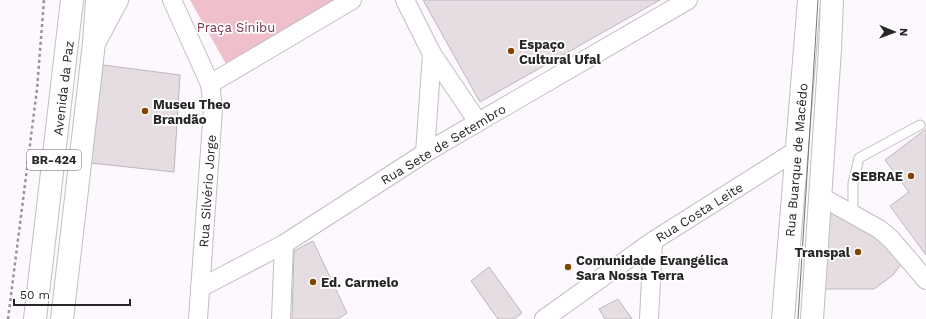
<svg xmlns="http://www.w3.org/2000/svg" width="926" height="319" viewBox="0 0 926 319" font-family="'Work Sans',sans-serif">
	<rect width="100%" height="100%" fill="#fdf7fe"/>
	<polygon fill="#efbfcc" points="190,0 336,0 226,64"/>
	<g fill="#e5dde2" stroke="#beb6bb">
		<polygon points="423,0 660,0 480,102"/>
		<polygon points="103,65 180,75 174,172 91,163"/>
		<polygon points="926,129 926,255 890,206 909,192 885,160"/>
		<polygon points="823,206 885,241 902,263 893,275 874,289 821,289"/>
		<polygon points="313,241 347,313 338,319 292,319 294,251"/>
		<polygon points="489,267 522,313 514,319 498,319 471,281"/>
		<polygon points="618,299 632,319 605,319 599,309"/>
	</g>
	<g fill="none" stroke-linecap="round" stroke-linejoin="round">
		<defs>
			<polyline id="service" points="853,214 853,183 859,158 920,125"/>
			<g id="minor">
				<polyline points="172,0 210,84 213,109 198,319"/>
				<polyline points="405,0 432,54 478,122"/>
				<polyline points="210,84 352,0"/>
				<polyline points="425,153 432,54"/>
				<polyline points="820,196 879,229 891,239 926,280"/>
				<polyline points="200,288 284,244 425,153 688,0"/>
				<polyline points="281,319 284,244"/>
				<polyline points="544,319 653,241 797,150"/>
				<polyline points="649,319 653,241"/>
			</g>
			<g id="tertiary">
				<polyline points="783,319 809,0"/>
				<polyline points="812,319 830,49 832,0"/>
			</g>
			<polyline id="secondary" points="94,43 117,0"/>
			<g id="trunk">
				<polyline points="35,319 72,0"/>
				<polyline points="62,319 94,43 97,0"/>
			</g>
		</defs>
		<use href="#service" stroke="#c3bec4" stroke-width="11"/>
		<use href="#minor" stroke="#c3bec4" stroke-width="20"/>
		<use href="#tertiary" stroke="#c3bec4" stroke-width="24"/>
		<use href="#secondary" stroke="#c3bec4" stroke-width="24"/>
		<use href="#trunk" stroke="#c3bec4" stroke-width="24"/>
		<polyline stroke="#989499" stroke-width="2.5" stroke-dasharray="3 3" stroke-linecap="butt" points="8,319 37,89 44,0"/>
		<use href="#service" stroke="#fff" stroke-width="9"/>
		<use href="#minor" stroke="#fff" stroke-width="18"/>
		<use href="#tertiary" stroke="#fff" stroke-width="22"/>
		<use href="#secondary" stroke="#fff" stroke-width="22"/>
		<use href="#trunk" stroke="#fff" stroke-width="22"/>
		<polyline stroke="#79767a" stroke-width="1" points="798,319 818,0"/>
	</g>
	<g fill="#824500" stroke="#fff" stroke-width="1.5">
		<circle cx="511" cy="51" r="4"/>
		<circle cx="145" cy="111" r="4"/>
		<circle cx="911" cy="176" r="4"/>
		<circle cx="858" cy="252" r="4"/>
		<circle cx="568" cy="267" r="4"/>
		<circle cx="313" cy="282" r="4"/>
	</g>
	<g text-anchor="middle" stroke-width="3.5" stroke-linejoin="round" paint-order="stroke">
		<rect fill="#fff" stroke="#686768" stroke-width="1" x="27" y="150" width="54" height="20" rx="3"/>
		<g font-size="12" font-weight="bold" fill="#282628">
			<text x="54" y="164">BR-424</text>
		</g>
		<g font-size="13" fill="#7c324c" stroke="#fff">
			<text x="236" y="32">Praça Sinibu</text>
		</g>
		<g font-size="13" font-weight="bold" fill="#282628" stroke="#fff" text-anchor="start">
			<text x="519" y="49">Espaço<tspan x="519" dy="15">Cultural Ufal</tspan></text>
			<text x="153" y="109">Museu Theo<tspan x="153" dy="15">Brandão</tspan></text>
			<text x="903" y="181" text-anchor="end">SEBRAE</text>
			<text x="850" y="257" text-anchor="end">Transpal</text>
			<text x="576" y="265">Comunidade Evangélica<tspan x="576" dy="15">Sara Nossa Terra</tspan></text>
			<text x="321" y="287">Ed. Carmelo</text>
		</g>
		<g font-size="13" fill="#282628" stroke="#fff">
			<text transform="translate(63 88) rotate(-83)" y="5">Avenida da Paz</text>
			<text transform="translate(443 144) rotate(-31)" y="5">Rua Sete de Setembro</text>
			<text transform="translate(796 160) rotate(-85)" y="5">Rua Buarque de Macêdo</text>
			<text transform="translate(207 191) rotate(-86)" y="5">Rua Silvério Jorge</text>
			<text transform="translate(699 212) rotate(-32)" y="5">Rua Costa Leite</text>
		</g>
	</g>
	<g transform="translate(894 32) rotate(91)" stroke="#ffffff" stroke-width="3" paint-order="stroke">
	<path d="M0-3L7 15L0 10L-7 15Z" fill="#282628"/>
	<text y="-6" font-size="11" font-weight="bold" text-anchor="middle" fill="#282628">N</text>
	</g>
	<path d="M14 299v6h116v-6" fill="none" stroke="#282628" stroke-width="2"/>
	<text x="20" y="299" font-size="12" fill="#282628" stroke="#ffffff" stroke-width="3" paint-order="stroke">50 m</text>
</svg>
